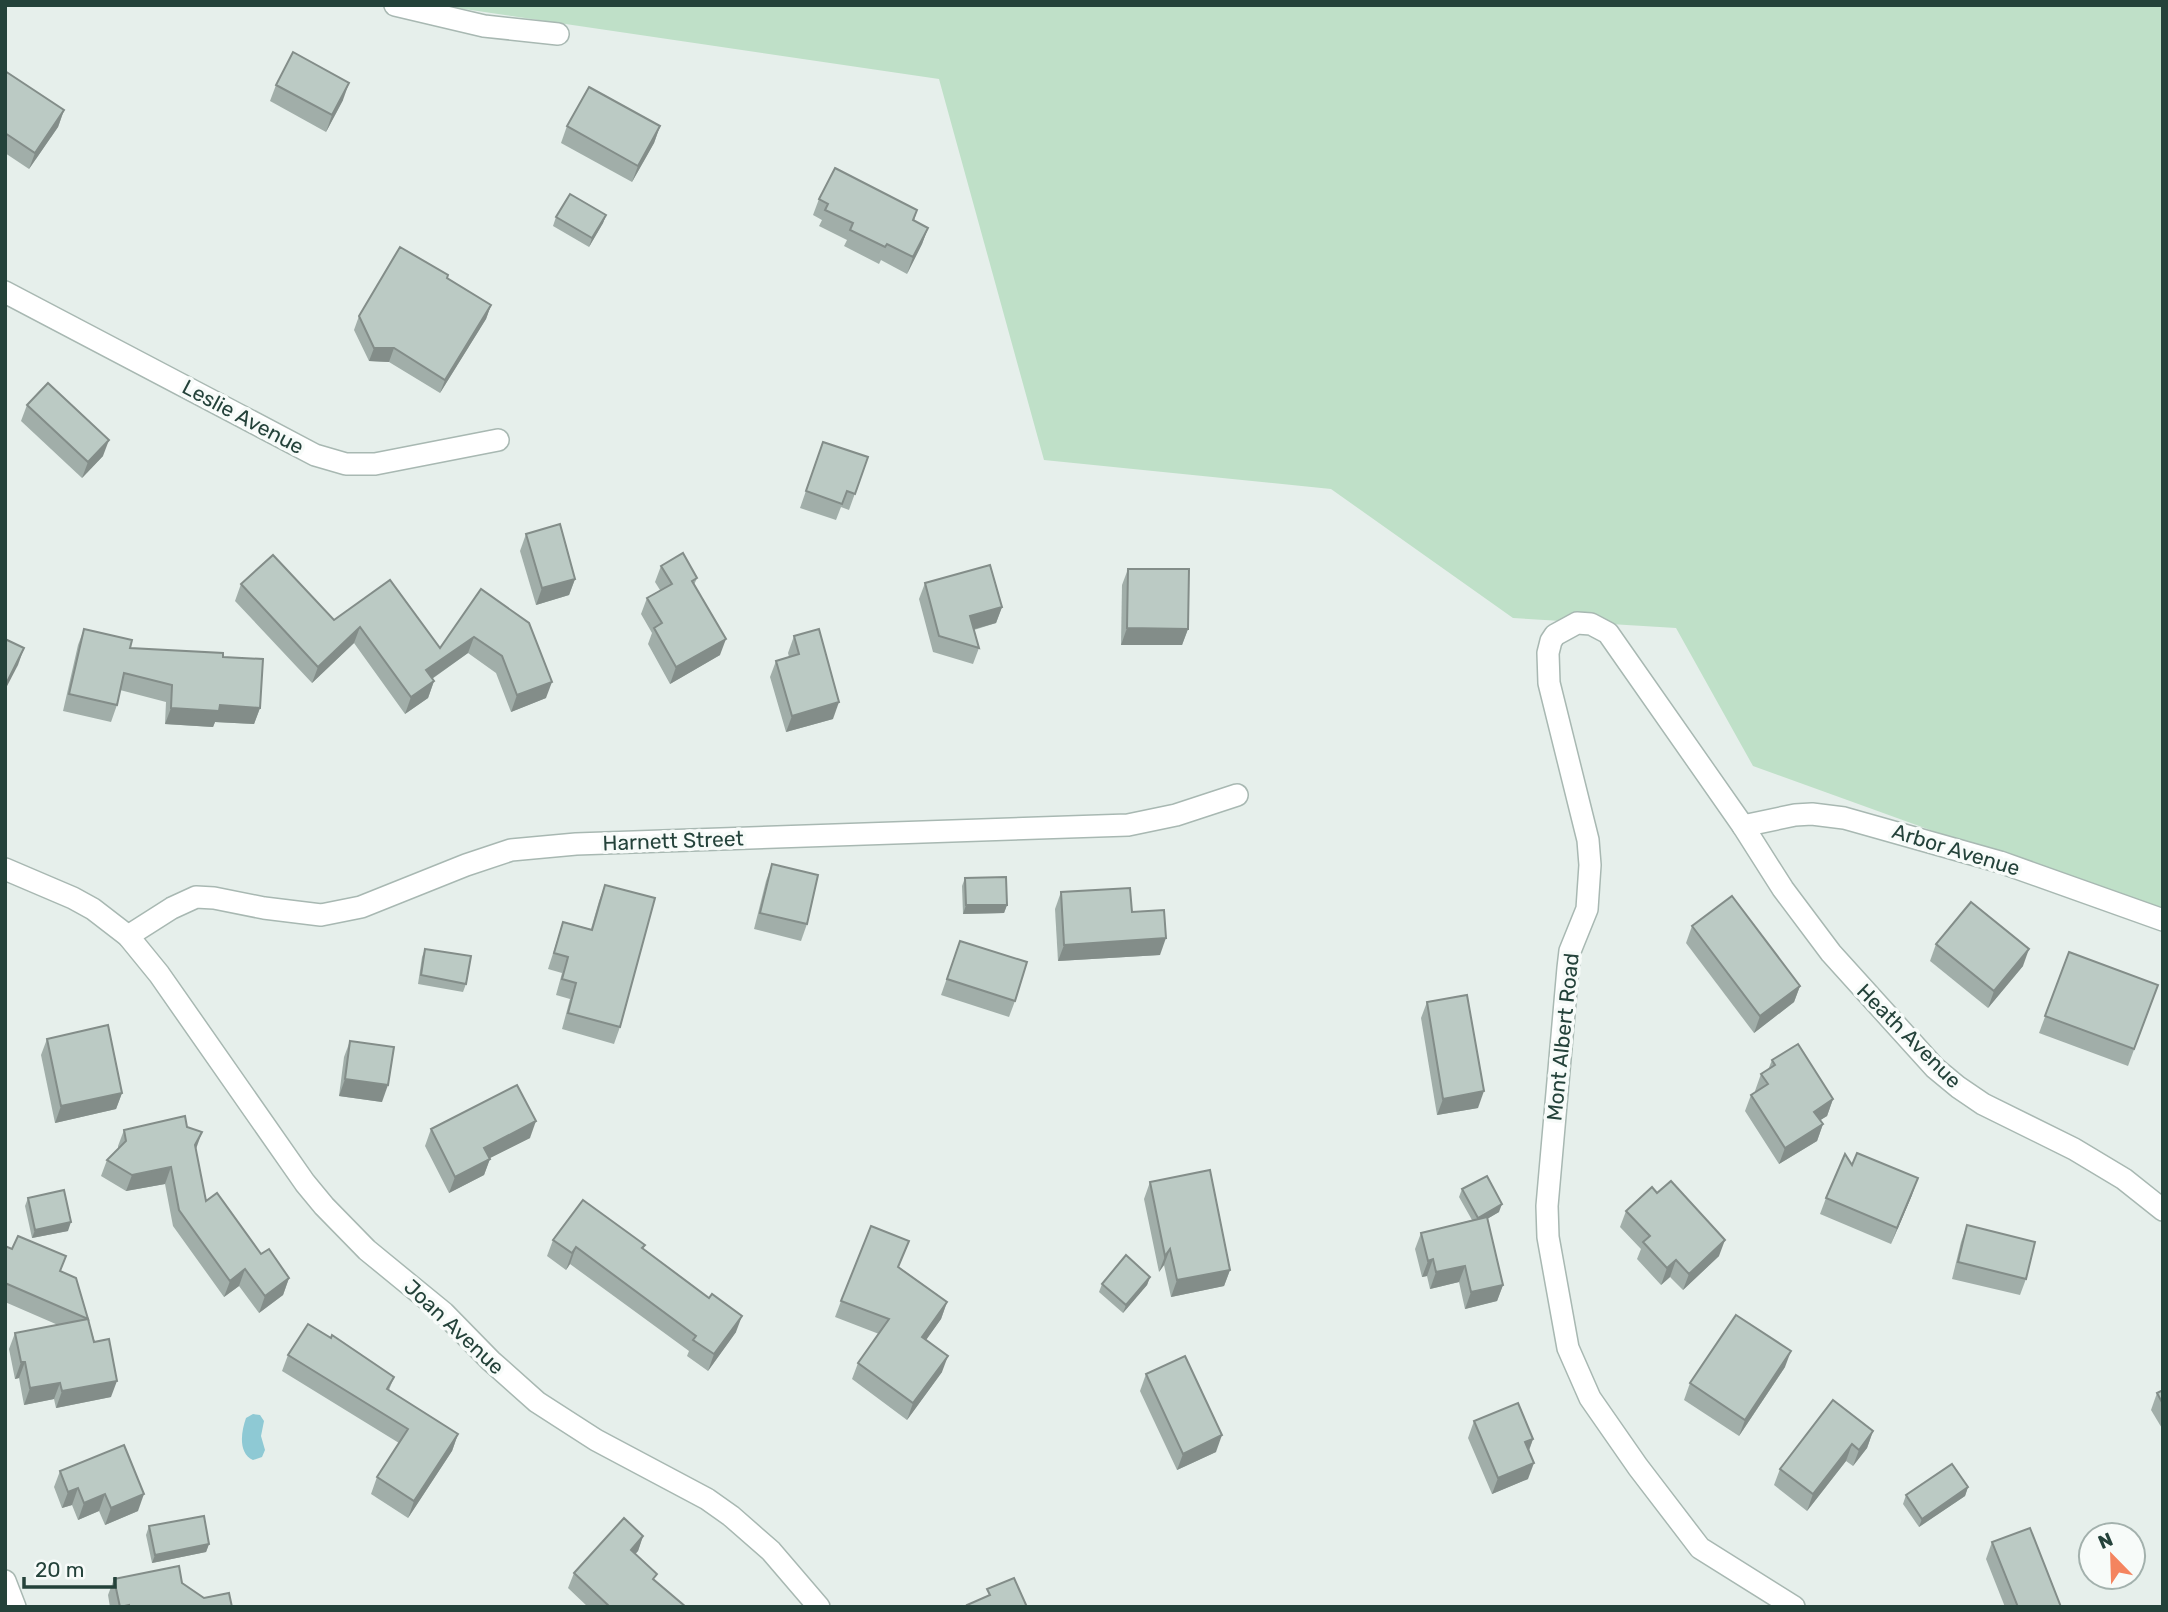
<svg xmlns="http://www.w3.org/2000/svg" width="2168" height="1612" viewBox="0 0 2168 1612" font-family="Rubik,sans-serif">
	<rect width="100%" height="100%" fill="#e6efeb"/>
	<polygon fill="#bfe0c8" points="437,5 2163,5 2163,914 1753,766 1676,628 1513,618 1331,489 1044,460 939,79"/>
	<path fill="#8ec9d4" d="M253,1414L260,1415L264,1421L261,1436L265,1450L262,1457L253,1460C238,1453 241,1432 246,1418Z"/>
	<g fill="none" stroke-linecap="round" stroke-linejoin="round">
		<defs>
			<g id="street">
				<polyline points="395,5 484,26 558,34"/>
				<polyline points="5,292 315,455 346,464 375,464 498,440"/>
				<polyline points="1743,826 1795,815 1812,814 1844,818 2000,862 2163,920"/>
				<polyline points="5,869 73,898 93,909 128,936 159,974 305,1183 324,1206 367,1250 444,1313 491,1361 537,1402 596,1440 707,1499 731,1516 771,1551 819,1607"/>
				<polyline points="128,936 172,908 196,897 214,898 264,908 321,915 361,907 466,865 511,850 576,844 1128,825 1176,815 1237,795"/>
				<polyline points="5,1581 15,1607"/>
				<polyline points="1794,1607 1700,1548 1638,1467 1590,1398 1568,1348 1548,1237 1547,1206 1568,968 1570,951 1587,909 1590,865 1588,840 1549,683 1548,653 1551,641 1555,635 1577,623 1591,624 1608,633 1743,826 1783,889 1831,953 1935,1068 1958,1087 1983,1104 2074,1149 2124,1179 2163,1210"/>
			</g>
		</defs>
		<use href="#street" stroke="#a8b8b2" stroke-width="24"/>
		<use href="#street" stroke="#fff" stroke-width="21"/>
	</g>
	<g fill="#a1aea9">
		<polygon points="5,71 64,110 58,127 29,169 5,153"/>
		<polygon points="276,85 343,100 326,132 270,101"/>
		<polygon points="567,126 660,126 654,143 632,182 561,143"/>
		<polygon points="819,199 917,210 914,221 928,228 922,244 907,274 881,260 879,264 844,246 847,240 819,226 822,220 813,215"/>
		<polygon points="606,215 603,223 589,247 553,226 556,217"/>
		<polygon points="448,275 447,278 491,305 486,319 440,393 389,362 369,361 354,330 359,316"/>
		<polygon points="27,405 103,456 82,478 21,421"/>
		<polygon points="823,442 868,457 849,510 841,507 836,520 800,508"/>
		<polygon points="526,534 575,579 569,595 536,605 520,551"/>
		<polygon points="661,566 697,578 694,585 720,655 670,684 648,644 652,633 641,614 647,598 660,590 655,582"/>
		<polygon points="1128,569 1188,629 1182,645 1121,645 1122,585"/>
		<polygon points="925,583 1002,607 996,623 974,630 979,648 973,664 933,652 919,599"/>
		<polygon points="241,584 334,620 440,648 481,589 546,698 511,712 496,673 468,653 432,679 434,681 428,698 405,714 354,643 312,683 235,601"/>
		<polygon points="84,629 130,648 223,657 260,708 254,724 215,722 213,727 165,724 166,702 120,690 117,705 111,722 63,711 78,645"/>
		<polygon points="794,636 833,719 786,732 770,677 776,661 789,657 788,653"/>
		<polygon points="772,864 807,924 801,941 754,929 766,881"/>
		<polygon points="965,878 1007,905 1004,913 963,914 962,886"/>
		<polygon points="605,885 620,1027 614,1044 562,1029 570,999 556,995 562,973 548,969 563,922 591,929 599,901"/>
		<polygon points="1061,892 1160,955 1058,961 1055,909"/>
		<polygon points="1692,926 1800,986 1794,1002 1754,1033 1686,943"/>
		<polygon points="960,941 1015,1001 1009,1017 941,995"/>
		<polygon points="1936,944 2023,966 1988,1008 1930,961"/>
		<polygon points="425,949 466,984 463,992 418,984 422,957"/>
		<polygon points="2069,952 2158,985 2128,1066 2039,1033"/>
		<polygon points="1427,1002 1478,1108 1437,1115 1421,1018"/>
		<polygon points="47,1039 122,1093 116,1109 55,1123 41,1055"/>
		<polygon points="350,1041 382,1102 339,1096 344,1057"/>
		<polygon points="1772,1060 1833,1099 1827,1116 1820,1120 1823,1124 1817,1141 1779,1164 1745,1111 1751,1095 1756,1092 1755,1091 1761,1074 1768,1070"/>
		<polygon points="187,1127 196,1150 206,1201 261,1254 289,1278 283,1295 259,1313 239,1286 224,1297 173,1226 165,1184 126,1191 101,1176 107,1160 118,1149 118,1146 124,1130"/>
		<polygon points="431,1129 530,1138 490,1158 484,1175 449,1193 425,1146"/>
		<polygon points="1852,1165 1912,1195 1891,1244 1820,1214 1826,1198"/>
		<polygon points="1150,1182 1230,1270 1224,1286 1171,1297 1164,1265 1159,1272 1144,1199"/>
		<polygon points="1462,1189 1499,1212 1487,1219 1503,1285 1497,1301 1465,1309 1459,1282 1430,1289 1427,1276 1422,1277 1415,1249 1421,1233 1472,1220 1459,1197"/>
		<polygon points="28,1198 68,1231 32,1238 25,1206"/>
		<polygon points="1626,1211 1719,1256 1683,1290 1670,1277 1661,1285 1637,1259 1641,1249 1620,1227"/>
		<polygon points="1967,1225 2026,1279 2020,1295 1952,1279 1961,1242"/>
		<polygon points="553,1240 645,1245 643,1249 736,1332 708,1371 687,1356 689,1351 570,1264 566,1270 547,1256"/>
		<polygon points="5,1246 12,1249 66,1256 60,1272 76,1278 111,1397 56,1408 54,1399 24,1405 19,1378 15,1379 9,1349 15,1333 58,1325 5,1302"/>
		<polygon points="899,1267 947,1302 941,1319 926,1340 942,1372 907,1420 852,1379 858,1363 879,1334 835,1317 841,1301"/>
		<polygon points="1150,1277 1147,1285 1123,1313 1099,1292 1102,1284"/>
		<polygon points="288,1355 394,1377 389,1390 458,1434 452,1451 408,1518 371,1494 377,1477 399,1443 282,1371"/>
		<polygon points="1785,1367 1739,1436 1684,1400 1690,1383"/>
		<polygon points="1146,1374 1216,1452 1177,1470 1140,1391"/>
		<polygon points="2163,1390 2163,1430 2151,1410 2157,1393"/>
		<polygon points="1474,1421 1533,1439 1529,1451 1528,1479 1492,1494 1468,1438"/>
		<polygon points="1873,1431 1867,1448 1853,1466 1846,1461 1807,1511 1774,1485 1780,1469"/>
		<polygon points="60,1471 138,1511 105,1525 99,1511 78,1520 72,1505 62,1508 54,1487"/>
		<polygon points="1968,1487 1965,1496 1919,1527 1903,1504 1906,1495"/>
		<polygon points="149,1526 209,1544 206,1552 152,1563 146,1535"/>
		<polygon points="643,1536 638,1551 635,1554 655,1581 686,1607 588,1607 568,1588 574,1573"/>
		<polygon points="1992,1542 2061,1607 2005,1607 1986,1559"/>
		<polygon points="114,1579 182,1583 204,1598 232,1607 110,1607 108,1595"/>
	</g>
	<g fill="#838d89">
		<polygon points="349,83 343,100 326,132 332,115"/>
		<polygon points="64,110 58,127 29,169 35,153"/>
		<polygon points="660,126 654,143 632,182 638,166"/>
		<polygon points="606,215 603,223 589,247 592,238"/>
		<polygon points="928,228 922,244 907,274 913,257"/>
		<polygon points="491,305 486,319 440,393 445,380"/>
		<polygon points="374,348 394,348 389,362 369,361"/>
		<polygon points="109,440 103,456 82,478 88,462"/>
		<polygon points="575,579 569,595 536,605 542,588"/>
		<polygon points="1002,607 996,623 964,632 970,616"/>
		<polygon points="360,627 354,643 312,683 318,667"/>
		<polygon points="1127,628 1188,629 1182,645 1121,645"/>
		<polygon points="474,637 468,653 420,687 426,670"/>
		<polygon points="726,639 720,655 670,684 676,667"/>
		<polygon points="24,648 18,665 5,690 5,686"/>
		<polygon points="434,681 428,698 405,714 411,697"/>
		<polygon points="552,682 546,698 511,712 517,695"/>
		<polygon points="839,702 833,719 786,732 792,716"/>
		<polygon points="220,705 260,708 254,724 215,722 213,727 165,724 171,708"/>
		<polygon points="966,905 1007,905 1004,913 963,914"/>
		<polygon points="1166,938 1160,955 1058,961 1064,945"/>
		<polygon points="2029,949 2023,966 1988,1008 1994,991"/>
		<polygon points="1800,986 1794,1002 1754,1033 1760,1016"/>
		<polygon points="345,1079 388,1085 382,1102 339,1096"/>
		<polygon points="1484,1091 1478,1108 1437,1115 1443,1099"/>
		<polygon points="122,1093 116,1109 55,1123 61,1106"/>
		<polygon points="1833,1099 1827,1116 1808,1128 1814,1112"/>
		<polygon points="536,1121 530,1138 478,1164 484,1148"/>
		<polygon points="1823,1124 1817,1141 1779,1164 1785,1148"/>
		<polygon points="202,1132 196,1149 189,1161 195,1145"/>
		<polygon points="490,1159 484,1175 449,1193 455,1177"/>
		<polygon points="171,1167 165,1184 126,1191 132,1175"/>
		<polygon points="1918,1178 1912,1195 1891,1244 1897,1228"/>
		<polygon points="1502,1204 1499,1212 1475,1226 1478,1218"/>
		<polygon points="71,1222 68,1231 32,1238 35,1230"/>
		<polygon points="1725,1240 1719,1256 1683,1290 1689,1274"/>
		<polygon points="576,1247 570,1264 566,1270 572,1253"/>
		<polygon points="1170,1249 1164,1265 1159,1272 1165,1256"/>
		<polygon points="1433,1259 1427,1276 1422,1277 1428,1261"/>
		<polygon points="1676,1260 1670,1277 1661,1285 1667,1268"/>
		<polygon points="1465,1266 1459,1282 1430,1289 1436,1272"/>
		<polygon points="245,1269 239,1286 224,1297 230,1281"/>
		<polygon points="1230,1270 1224,1286 1171,1297 1177,1280"/>
		<polygon points="1150,1277 1147,1285 1123,1313 1126,1305"/>
		<polygon points="289,1278 283,1295 259,1313 265,1296"/>
		<polygon points="1503,1285 1497,1301 1465,1309 1471,1292"/>
		<polygon points="947,1302 941,1319 916,1354 922,1337"/>
		<polygon points="742,1316 736,1332 708,1371 714,1354"/>
		<polygon points="1791,1351 1785,1367 1739,1436 1745,1420"/>
		<polygon points="948,1356 942,1372 907,1420 913,1403"/>
		<polygon points="21,1362 25,1362 19,1378 15,1379"/>
		<polygon points="117,1381 111,1397 56,1408 62,1391"/>
		<polygon points="60,1383 54,1399 24,1405 30,1388"/>
		<polygon points="1873,1431 1867,1448 1853,1466 1859,1450"/>
		<polygon points="458,1434 452,1451 408,1518 414,1501"/>
		<polygon points="1222,1435 1216,1452 1177,1470 1183,1454"/>
		<polygon points="1533,1439 1527,1455 1525,1442"/>
		<polygon points="1852,1444 1846,1461 1807,1511 1813,1494"/>
		<polygon points="1534,1463 1528,1479 1492,1494 1498,1478"/>
		<polygon points="1968,1487 1965,1496 1919,1527 1922,1519"/>
		<polygon points="78,1488 72,1505 62,1508 68,1492"/>
		<polygon points="105,1494 99,1511 78,1520 84,1503"/>
		<polygon points="144,1494 138,1511 105,1525 111,1508"/>
		<polygon points="643,1536 638,1551 625,1565 631,1550"/>
		<polygon points="209,1544 206,1552 152,1563 155,1555"/>
	</g>
	<g fill="#bbcac4" stroke="#838d89" stroke-width="2">
		<polygon points="293,52 349,83 332,115 276,85"/>
		<polygon points="5,71 64,110 35,153 5,133"/>
		<polygon points="589,87 660,126 638,166 567,126"/>
		<polygon points="835,168 917,210 913,220 928,228 913,257 887,244 885,247 850,230 853,223 825,210 828,204 819,199"/>
		<polygon points="570,194 606,215 592,238 556,217"/>
		<polygon points="400,247 448,275 447,278 491,305 445,380 394,348 374,348 359,316"/>
		<polygon points="48,383 109,440 88,462 27,405"/>
		<polygon points="823,442 868,457 855,494 847,491 842,504 806,491"/>
		<polygon points="560,524 575,579 542,588 526,534"/>
		<polygon points="683,553 697,578 692,581 726,639 676,667 654,628 662,623 647,598 672,584 661,566"/>
		<polygon points="273,555 334,620 390,580 440,648 481,589 529,623 552,682 517,695 502,656 474,637 426,670 434,681 411,697 360,627 318,667 241,584"/>
		<polygon points="990,565 1002,607 970,616 979,648 939,636 925,583"/>
		<polygon points="1128,569 1189,569 1188,629 1127,628"/>
		<polygon points="84,629 132,640 130,648 223,653 223,657 263,659 260,708 220,705 219,711 171,708 172,685 124,673 117,705 69,694"/>
		<polygon points="819,629 839,702 792,716 776,661 799,654 794,636"/>
		<polygon points="5,639 24,648 5,686"/>
		<polygon points="772,864 818,875 807,924 760,913"/>
		<polygon points="1006,877 1007,905 966,905 965,878"/>
		<polygon points="605,885 655,898 620,1027 568,1013 576,983 562,979 568,957 554,953 563,922 592,930"/>
		<polygon points="1130,888 1132,912 1164,910 1166,938 1064,945 1061,892"/>
		<polygon points="1732,896 1800,986 1760,1016 1692,926"/>
		<polygon points="1971,902 2029,949 1994,991 1936,944"/>
		<polygon points="960,941 1027,962 1015,1001 947,979"/>
		<polygon points="425,949 471,956 466,984 421,975"/>
		<polygon points="2069,952 2158,985 2134,1049 2045,1016"/>
		<polygon points="1467,995 1484,1091 1443,1099 1427,1002"/>
		<polygon points="108,1025 122,1093 61,1106 47,1039"/>
		<polygon points="350,1041 394,1047 388,1085 345,1079"/>
		<polygon points="1798,1044 1833,1099 1814,1112 1823,1124 1785,1148 1751,1095 1768,1084 1761,1074 1775,1065 1772,1060"/>
		<polygon points="517,1085 536,1121 484,1148 490,1159 455,1177 431,1129"/>
		<polygon points="185,1116 187,1127 202,1132 195,1145 206,1201 217,1193 261,1254 269,1249 289,1278 265,1296 245,1269 230,1281 179,1210 171,1167 132,1175 107,1160 126,1141 124,1130"/>
		<polygon points="1857,1153 1918,1178 1897,1228 1826,1198 1845,1154 1852,1165"/>
		<polygon points="1210,1170 1230,1270 1177,1280 1170,1249 1165,1256 1150,1182"/>
		<polygon points="1487,1176 1502,1204 1478,1218 1462,1189"/>
		<polygon points="1671,1181 1725,1240 1689,1274 1676,1260 1667,1268 1643,1242 1650,1236 1626,1211 1652,1187 1657,1193"/>
		<polygon points="64,1190 71,1222 35,1230 28,1198"/>
		<polygon points="583,1200 645,1245 642,1248 709,1298 712,1294 742,1316 714,1354 693,1340 696,1336 576,1247 572,1253 553,1240"/>
		<polygon points="1487,1217 1503,1285 1471,1292 1465,1266 1436,1272 1433,1259 1428,1261 1421,1233"/>
		<polygon points="1967,1225 2035,1242 2026,1279 1958,1262"/>
		<polygon points="871,1226 909,1241 898,1267 947,1302 922,1337 948,1356 913,1403 858,1363 889,1319 841,1301"/>
		<polygon points="18,1236 66,1256 60,1271 76,1278 88,1319 5,1283 5,1246 12,1249"/>
		<polygon points="1126,1255 1150,1277 1126,1305 1102,1284"/>
		<polygon points="1736,1315 1791,1351 1745,1420 1690,1383"/>
		<polygon points="88,1319 94,1342 109,1339 117,1381 62,1391 60,1383 30,1388 25,1362 21,1362 15,1333"/>
		<polygon points="308,1324 331,1338 332,1335 394,1377 387,1389 458,1434 414,1501 377,1477 408,1429 288,1355"/>
		<polygon points="1185,1356 1222,1435 1183,1454 1146,1374"/>
		<polygon points="2163,1390 2163,1404 2157,1393"/>
		<polygon points="1833,1400 1873,1431 1859,1450 1852,1444 1813,1494 1780,1469"/>
		<polygon points="1518,1403 1533,1439 1525,1442 1534,1463 1498,1478 1474,1421"/>
		<polygon points="124,1445 144,1494 111,1508 105,1494 84,1503 78,1488 68,1492 60,1471"/>
		<polygon points="1952,1464 1968,1487 1922,1519 1906,1495"/>
		<polygon points="204,1516 209,1544 155,1555 149,1526"/>
		<polygon points="624,1518 643,1536 631,1550 657,1574 653,1579 686,1607 610,1607 574,1573"/>
		<polygon points="2030,1528 2061,1607 2018,1607 1992,1542"/>
		<polygon points="179,1566 182,1583 204,1598 229,1593 232,1607 129,1607 129,1605 120,1607 114,1579"/>
		<polygon points="1014,1578 1027,1607 968,1607 967,1605 990,1595 987,1589"/>
	</g>
	<g text-anchor="middle" stroke-width="7" stroke-linejoin="round" paint-order="stroke">
		<g font-size="21" fill="#24423a" stroke="#f7fbf9">
			<text transform="translate(243 417) rotate(28)" y="7">Leslie Avenue</text>
			<text transform="translate(673 841) rotate(-2)" y="7">Harnett Street</text>
			<text transform="translate(1956 850) rotate(17)" y="7">Arbor Avenue</text>
			<text transform="translate(1909 1036) rotate(45)" y="7">Heath Avenue</text>
			<text transform="translate(1563 1037) rotate(-84)" y="7">Mont Albert Road</text>
			<text transform="translate(454 1327) rotate(43)" y="7">Joan Avenue</text>
		</g>
	</g>
	<rect width="2168" height="1612" fill="none" stroke="#24423a" stroke-width="14"/>
	<g transform="translate(2112 1556) rotate(337)"><circle r="33" fill="#f7fbf9" stroke="#a3b1ad" stroke-width="2"/>
	<path d="M0-5L12 26L0 18L-12 26Z" fill="#f4845f"/>
	<text y="-10" font-size="19" font-weight="bold" text-anchor="middle" fill="#24423a">N</text>
	</g>
	<path d="M24 1577v10h91v-10" fill="none" stroke="#24423a" stroke-width="3.5"/>
	<text x="35" y="1577" font-size="21" fill="#24423a" stroke="#f7fbf9" stroke-width="5" paint-order="stroke">20 m</text>
</svg>
